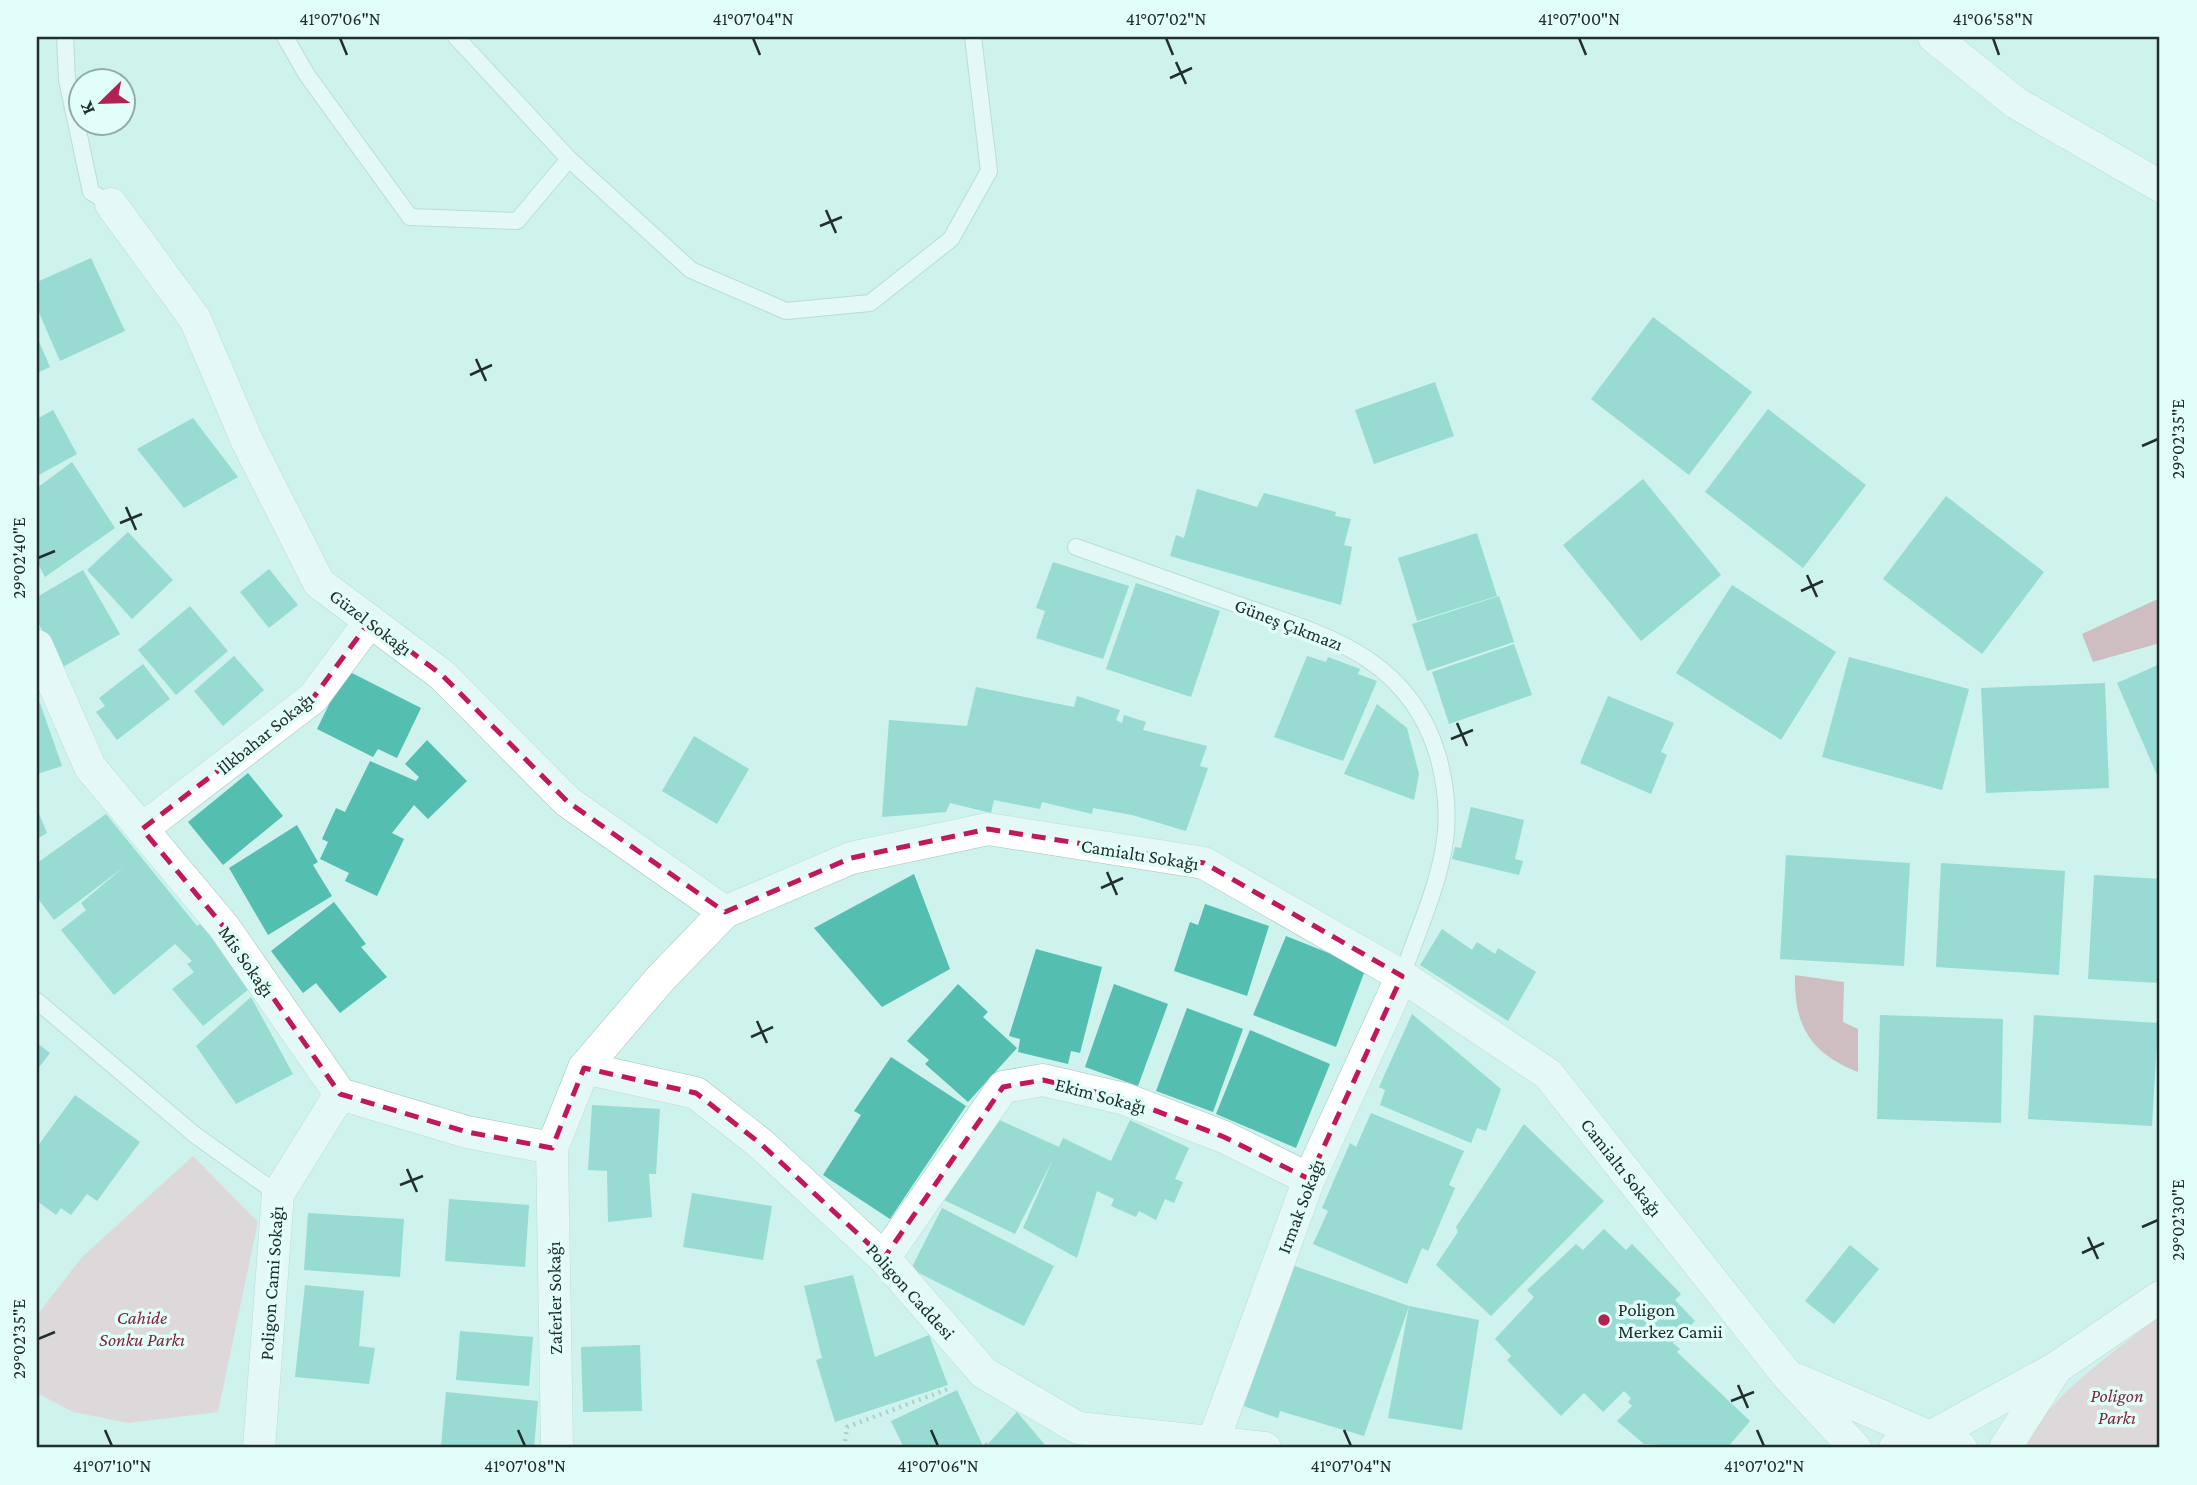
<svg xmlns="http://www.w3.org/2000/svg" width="2197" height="1485" viewBox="0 0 2197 1485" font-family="'Crimson Pro',serif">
	<rect width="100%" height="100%" fill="#cef2ec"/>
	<g fill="#f0bbc3">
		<polygon points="193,1156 258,1222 218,1412 128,1423 73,1412 37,1393 37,1315 82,1257"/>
		<path d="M2160,1315V1448H2025C2045,1397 2118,1350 2160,1315Z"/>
	</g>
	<g fill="#cf7f8e">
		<polygon points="2160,598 2160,643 2093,662 2082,634"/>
		<path d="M1795,975L1844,982L1843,1022L1858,1029V1072C1810,1053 1794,1026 1795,975Z"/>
	</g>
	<g fill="#54beb1">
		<polygon points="91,258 125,331 60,361 37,308 37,282"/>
		<polygon points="1653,317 1752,392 1689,475 1591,399"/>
		<polygon points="37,337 50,367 37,373"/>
		<polygon points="1435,382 1454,436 1374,464 1355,410"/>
		<polygon points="1768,409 1866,485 1803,568 1705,492"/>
		<polygon points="53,410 77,454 37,476 37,419"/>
		<polygon points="193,418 238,477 184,508 137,449"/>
		<polygon points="72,462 115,528 45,577 37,562 37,488"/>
		<polygon points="1643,479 1721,575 1641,641 1563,545"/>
		<polygon points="1197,489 1257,507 1264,493 1336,512 1335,516 1351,519 1344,545 1352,547 1341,605 1170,556 1176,535 1184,538"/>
		<polygon points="1946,496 2044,572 1982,654 1883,579"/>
		<polygon points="128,532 173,580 132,619 87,570"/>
		<polygon points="1477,533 1497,596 1417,621 1398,558"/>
		<polygon points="1053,562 1129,586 1103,659 1036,638 1045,611 1036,608"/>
		<polygon points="269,569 298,605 269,628 240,592"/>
		<polygon points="83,570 120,634 63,667 37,621 37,597"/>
		<polygon points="1136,583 1220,611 1191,697 1106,669"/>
		<polygon points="1732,585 1836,652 1781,740 1676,673"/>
		<polygon points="1499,596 1514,642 1427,671 1412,624"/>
		<polygon points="190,606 228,651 176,695 138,650"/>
		<polygon points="1514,644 1532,695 1449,724 1432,672"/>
		<polygon points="234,656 264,690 223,726 194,691"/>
		<polygon points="1307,656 1326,662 1328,657 1360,669 1358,674 1377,681 1343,761 1274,737"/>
		<polygon points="1849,657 1969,689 1942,790 1822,757"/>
		<polygon points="143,664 170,699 117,740 96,712 105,706 99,698"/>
		<polygon points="2160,664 2160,782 2117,683"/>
		<polygon points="346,670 421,708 397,758 378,749 373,757 317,729"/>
		<polygon points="2105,683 2109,788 1986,793 1981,688"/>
		<polygon points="976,687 1074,707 1077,696 1120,710 1116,720 1122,723 1124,715 1146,722 1143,730 1207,746 1200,766 1208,768 1186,831 1132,815 1093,808 1092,814 1042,802 1040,809 994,800 991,813 950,803 946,812 882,817 889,720 967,726"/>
		<polygon points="1608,696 1674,723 1661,752 1667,755 1651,794 1580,763"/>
		<polygon points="40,703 62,766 37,774 37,704"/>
		<polygon points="1377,704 1407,728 1419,774 1414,800 1344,774"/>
		<polygon points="694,736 749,769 717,824 662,791"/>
		<polygon points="427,740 467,781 428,819 414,805 392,833 404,839 377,896 345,881 349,873 320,859 328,842 322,839 336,808 345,812 370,761 416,781 419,777 405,764"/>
		<polygon points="248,773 283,816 223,865 188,822"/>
		<polygon points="1471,807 1524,820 1515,859 1523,861 1519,875 1452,859 1455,847 1461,848"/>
		<polygon points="37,809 47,833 37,839"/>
		<polygon points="106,814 197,926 200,924 217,940 254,985 203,1026 172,989 194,972 187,964 192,961 175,944 114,995 61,930 86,910 81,903 125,866 54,920 37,897 37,863"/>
		<polygon points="297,825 318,862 313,865 332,896 268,935 229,868"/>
		<polygon points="1786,855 1910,863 1904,966 1780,959"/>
		<polygon points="1941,863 2065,871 2059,975 1936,967"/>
		<polygon points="914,874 950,969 882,1007 814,928"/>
		<polygon points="2094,875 2160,879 2160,983 2088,979"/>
		<polygon points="334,902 366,944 361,947 387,977 340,1013 316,983 303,993 271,951"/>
		<polygon points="1205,904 1269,926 1247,996 1174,971 1190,922 1198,925"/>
		<polygon points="1442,929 1472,950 1477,942 1495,954 1498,948 1536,972 1508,1021 1420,965"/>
		<polygon points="1286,936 1366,968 1336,1047 1253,1015"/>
		<polygon points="1036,949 1102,967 1080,1053 1071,1051 1068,1064 1018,1052 1020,1039 1009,1036"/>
		<polygon points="958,984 988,1012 983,1017 1017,1048 968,1102 925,1064 929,1060 907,1041"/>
		<polygon points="1114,984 1168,1004 1138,1086 1085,1067"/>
		<polygon points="251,997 293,1074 236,1104 196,1046"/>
		<polygon points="1187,1008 1243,1029 1213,1112 1156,1091"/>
		<polygon points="1412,1014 1501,1089 1486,1131 1477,1128 1471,1143 1380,1105 1385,1090 1379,1087"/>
		<polygon points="1880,1015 2003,1019 2001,1123 1877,1119"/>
		<polygon points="2034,1015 2158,1023 2152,1126 2028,1119"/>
		<polygon points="1250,1030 1330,1064 1296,1148 1216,1114"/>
		<polygon points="37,1043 50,1053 37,1070"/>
		<polygon points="891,1057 966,1106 890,1219 823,1175 861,1115 854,1111"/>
		<polygon points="75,1095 140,1142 97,1201 87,1194 71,1215 61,1208 56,1215 37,1201 37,1147"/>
		<polygon points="592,1105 660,1109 656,1174 649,1174 652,1217 608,1222 607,1171 588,1170"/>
		<polygon points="1371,1113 1464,1151 1449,1185 1455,1188 1428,1251 1422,1248 1407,1284 1313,1244 1328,1211 1322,1208 1350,1143 1356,1147"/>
		<polygon points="995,1118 1059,1147 1063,1138 1111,1161 1130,1120 1189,1148 1175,1179 1183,1182 1174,1203 1165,1199 1156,1220 1139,1211 1136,1217 1111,1206 1114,1199 1097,1191 1077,1258 1023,1228 1053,1159 1015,1234 944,1200 964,1156"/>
		<polygon points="1524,1124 1604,1201 1491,1316 1436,1265 1458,1232 1456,1227"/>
		<polygon points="692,1193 772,1206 763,1260 683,1247"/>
		<polygon points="449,1199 529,1205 525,1267 445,1261"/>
		<polygon points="942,1208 1054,1266 1024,1326 911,1269"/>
		<polygon points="308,1213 404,1219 400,1277 304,1270"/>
		<polygon points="1604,1229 1626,1250 1632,1244 1681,1294 1675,1300 1695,1321 1673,1343 1680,1349 1677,1352 1750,1421 1727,1448 1644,1444 1617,1421 1632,1406 1628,1402 1631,1398 1624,1391 1603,1412 1584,1393 1561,1416 1507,1360 1511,1356 1495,1339 1534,1297 1527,1290 1576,1244 1583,1250"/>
		<polygon points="1850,1245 1879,1269 1834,1324 1805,1301"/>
		<polygon points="1292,1265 1409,1306 1364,1436 1280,1411 1278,1418 1238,1404"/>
		<polygon points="853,1275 875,1357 929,1335 948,1385 835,1422 816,1360 822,1358 804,1286"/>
		<polygon points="305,1285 364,1291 359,1346 375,1348 369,1384 295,1377"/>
		<polygon points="1409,1306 1479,1320 1462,1430 1388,1418"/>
		<polygon points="460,1331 533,1337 529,1386 456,1380"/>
		<polygon points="640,1345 642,1411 583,1412 581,1347"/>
		<polygon points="957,1390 983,1446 986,1442 988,1444 1017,1412 1046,1446 1044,1448 904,1448 891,1421"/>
		<polygon points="446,1392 538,1401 534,1448 441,1445"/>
	</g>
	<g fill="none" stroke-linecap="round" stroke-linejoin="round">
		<defs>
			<g id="lane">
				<polyline points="65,37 67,80 91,192 111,204"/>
				<polyline points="285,37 307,75 410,217 517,221 569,159"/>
				<polyline points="456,37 569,159 691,270 786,311 870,303 951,239 989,171 973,37"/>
				<path d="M1076,547C1130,566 1183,585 1236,604C1324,635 1408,655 1438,756C1445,782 1449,812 1445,840C1439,886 1417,932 1402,976"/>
				<polyline points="37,1001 195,1135 278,1194"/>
			</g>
			<g id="street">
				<polyline points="1934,37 2016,103 2160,186"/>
				<polyline points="111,204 195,319 247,441 319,583 442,675 568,802 725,912"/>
				<polyline points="37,646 90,767 224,927 340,1094 467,1132 552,1148"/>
				<polyline points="142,829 313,698 370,621"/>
				<polyline points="584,1068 696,1093 761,1144 884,1258 984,1373 1078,1428 1265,1448"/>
				<polyline points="884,1258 1003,1087 1043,1080 1125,1099 1224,1137 1309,1179"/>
				<polyline points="1798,1380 1930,1437 2056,1368 2160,1297"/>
				<polyline points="1213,1442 1309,1179 1402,976"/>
				<polyline points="259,1448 278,1194 340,1094"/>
				<polyline points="557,1448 552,1148 584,1068 661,978 725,912 851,858 988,829 1204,863 1402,976 1548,1074 1787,1375 1855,1448"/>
				<path d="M1895,1448C1916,1433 1940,1436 1961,1448"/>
				<polyline points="2005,1448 2055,1370"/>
			</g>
		</defs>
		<use href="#lane" stroke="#a0c3bd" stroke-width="18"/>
		<use href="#street" stroke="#a0c3bd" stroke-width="33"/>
		<polyline stroke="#88a39f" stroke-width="4.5" stroke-dasharray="2 5" stroke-linecap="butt" points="844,1448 847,1427 948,1389"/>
		<use href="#lane" stroke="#fff" stroke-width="16"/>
		<use href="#street" stroke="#fff" stroke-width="32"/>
	</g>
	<path d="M0 0H2197V1485H0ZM370,621L442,675L568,802L725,912L851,858L988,829L1204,863L1402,976L1309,1179L1224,1137L1125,1099L1043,1080L1003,1087L884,1258L761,1144L696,1093L584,1068L552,1148L467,1132L340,1094L224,927L142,829L313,698Z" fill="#cef2ec" fill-opacity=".55" fill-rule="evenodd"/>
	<path fill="none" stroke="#c2185b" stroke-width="5" stroke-dasharray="14 9" stroke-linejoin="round" d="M370,621L442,675L568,802L725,912L851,858L988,829L1204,863L1402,976L1309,1179L1224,1137L1125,1099L1043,1080L1003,1087L884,1258L761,1144L696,1093L584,1068L552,1148L467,1132L340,1094L224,927L142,829L313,698Z"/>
	<path fill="none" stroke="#212f2d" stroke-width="2.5" d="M340,38L347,55M753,38L760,55M1166,38L1173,55M1579,38L1586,55M1993,38L1999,55M1176,62L1186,84M1170,78L1192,68M826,210L836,233M820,226L842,217M476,359L486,381M470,375L492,365M2142,446L2158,439M126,507L136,530M120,523L142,514M38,558L55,551M1807,575L1817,597M1801,591L1823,581M1457,723L1467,746M1451,739L1473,730M1107,872L1117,895M1101,888L1123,878M757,1021L767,1043M751,1037L773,1027M407,1169L417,1192M400,1185L423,1176M2142,1227L2158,1220M2088,1237L2098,1259M2082,1253L2104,1243M38,1339L55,1332M1738,1385L1748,1408M1731,1401L1754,1392M105,1430L112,1446M518,1430L525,1446M931,1430L938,1446M1344,1430L1351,1446M1757,1430L1764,1446"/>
	<circle fill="#b22151" stroke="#e1fef9" stroke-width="2.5" cx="1604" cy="1320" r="7"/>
	<g text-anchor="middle" stroke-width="7" stroke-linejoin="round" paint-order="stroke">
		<g font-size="19" fill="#212f2d" stroke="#e1fef9">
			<text transform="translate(371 622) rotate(37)" y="7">Güzel Sokağı</text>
			<text transform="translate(1289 624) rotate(21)" y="7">Güneş Çıkmazı</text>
			<text transform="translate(265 733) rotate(-39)" y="7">İlkbahar Sokağı</text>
			<text transform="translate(1140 854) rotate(9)" y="7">Camialtı Sokağı</text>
			<text transform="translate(247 961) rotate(55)" y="7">Mis Sokağı</text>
			<text transform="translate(1101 1095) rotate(15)" y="7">Ekim Sokağı</text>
			<text transform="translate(1622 1167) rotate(52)" y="7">Camialtı Sokağı</text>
			<text transform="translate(1300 1206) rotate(-69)" y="7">Irmak Sokağı</text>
			<text transform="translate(271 1283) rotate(-86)" y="7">Poligon Cami Sokağı</text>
			<text transform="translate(911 1291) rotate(48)" y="7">Poligon Caddesi</text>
			<text transform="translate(554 1298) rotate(-91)" y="7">Zaferler Sokağı</text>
		</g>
		<g font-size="19" fill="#212f2d" stroke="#e1fef9" text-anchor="start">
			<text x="1618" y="1316">Poligon<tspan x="1618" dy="22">Merkez Camii</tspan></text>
		</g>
		<g font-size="19" font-style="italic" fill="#82243e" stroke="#e1fef9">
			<text x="142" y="1324">Cahide<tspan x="142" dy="22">Sonku Parkı</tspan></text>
			<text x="2117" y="1402">Poligon<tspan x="2117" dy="22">Parkı</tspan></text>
		</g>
	</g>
	<rect width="2197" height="1485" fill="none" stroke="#e1fef9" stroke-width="77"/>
	<g transform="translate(102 102) rotate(247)"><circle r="33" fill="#e1fef9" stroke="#94aba7" stroke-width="2"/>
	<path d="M0-5L12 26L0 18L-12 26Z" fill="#b22151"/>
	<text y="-10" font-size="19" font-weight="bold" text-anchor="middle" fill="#212f2d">K</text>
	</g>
	<rect x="38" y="38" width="2120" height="1408" fill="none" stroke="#212f2d" stroke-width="2.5"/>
	<g font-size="18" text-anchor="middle" fill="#212f2d">
		<text x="340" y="25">41°07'06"N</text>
		<text x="753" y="25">41°07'04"N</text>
		<text x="1166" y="25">41°07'02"N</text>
		<text x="1579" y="25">41°07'00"N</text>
		<text x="1993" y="25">41°06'58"N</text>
		<text transform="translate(2178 439) rotate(-90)" y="6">29°02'35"E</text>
		<text transform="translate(19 558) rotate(-90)" y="6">29°02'40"E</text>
		<text transform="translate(2178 1220) rotate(-90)" y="6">29°02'30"E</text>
		<text transform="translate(19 1339) rotate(-90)" y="6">29°02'35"E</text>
		<text x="112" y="1472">41°07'10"N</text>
		<text x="525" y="1472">41°07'08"N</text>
		<text x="938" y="1472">41°07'06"N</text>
		<text x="1351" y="1472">41°07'04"N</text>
		<text x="1764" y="1472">41°07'02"N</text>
	</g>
</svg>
